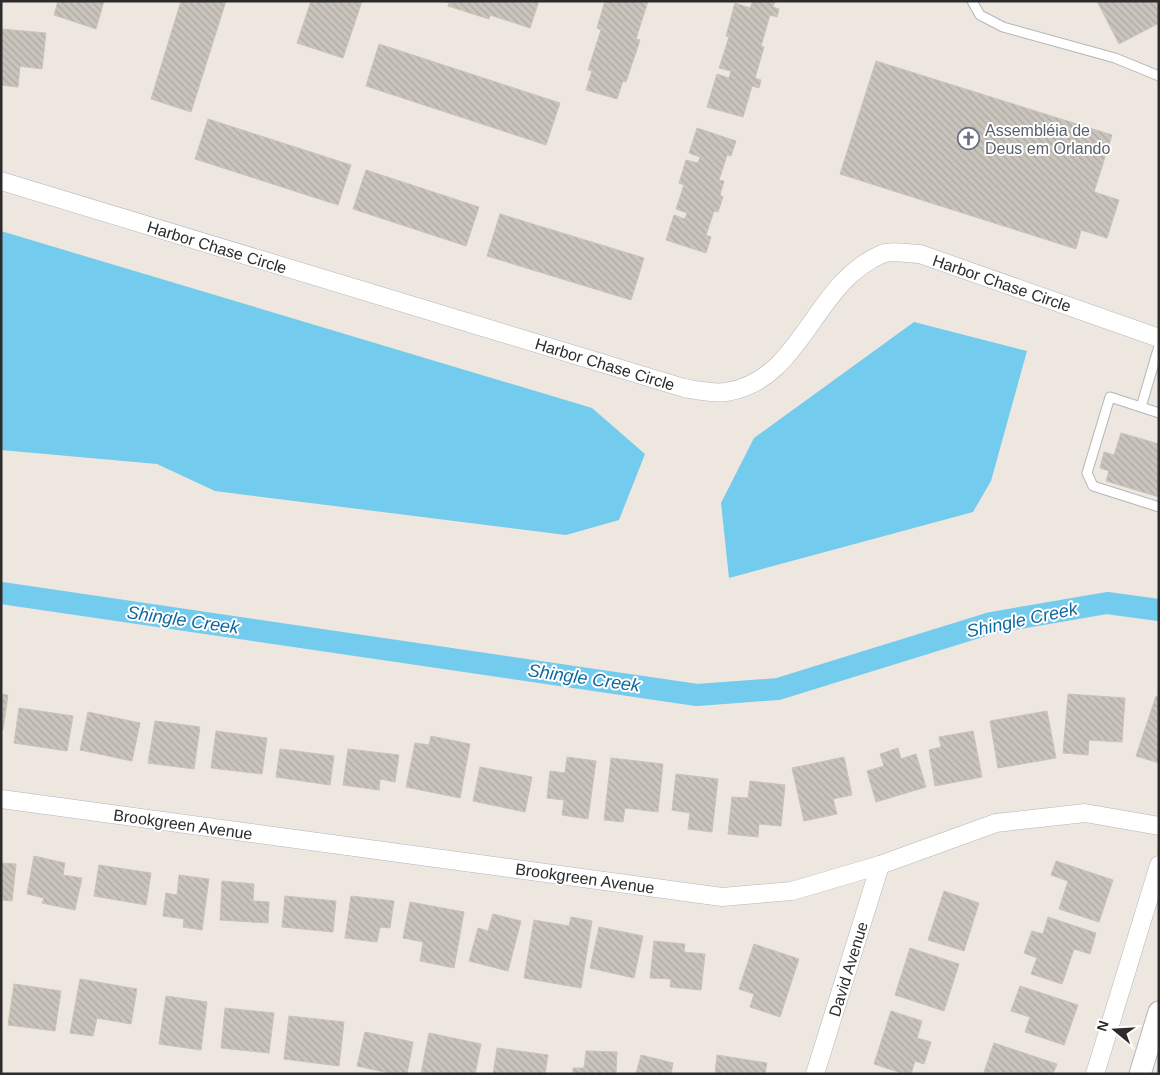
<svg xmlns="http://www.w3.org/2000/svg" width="1160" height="1075" viewBox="0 0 1160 1075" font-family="Helvetica,sans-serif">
	<defs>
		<pattern id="building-back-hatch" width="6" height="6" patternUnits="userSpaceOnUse" patternTransform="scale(1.25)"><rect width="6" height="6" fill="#c9c5bd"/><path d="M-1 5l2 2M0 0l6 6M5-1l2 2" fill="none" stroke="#ada9a3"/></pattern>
	</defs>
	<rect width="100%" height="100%" fill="#ede7df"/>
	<g fill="#73cbee">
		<polygon points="1,231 592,408 645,454 619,520 566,535 215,491 157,464 1,450"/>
		<polygon points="914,322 1027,351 991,481 973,512 729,578 721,503 754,438"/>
	</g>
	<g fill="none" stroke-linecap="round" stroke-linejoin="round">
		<polyline stroke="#73cbee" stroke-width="22" points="1,593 697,695 778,689 991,623 1107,603 1159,610"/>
	</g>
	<g fill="url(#building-back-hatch)" stroke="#c9c3b8">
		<polygon points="58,1 104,1 96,29 54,15"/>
		<polygon points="181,1 226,1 191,112 151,99"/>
		<polygon points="311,1 362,1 343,58 297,43"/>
		<polygon points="443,1 539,1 530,28 490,15 489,19 448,6 449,3"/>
		<polygon points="605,1 648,1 636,39 640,40 626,82 623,81 617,99 586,90 592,71 588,70 601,30 597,28"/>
		<polygon points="753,1 775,1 773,7 779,9 777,17 770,15 761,46 764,47 755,78 761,80 759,88 752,86 743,117 707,107 717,74 729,78 731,71 719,68 729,37 726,36 735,3 750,8"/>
		<polygon points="1097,1 1159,1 1159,23 1119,44"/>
		<polygon points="1,29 46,33 42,69 20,66 18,87 1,85"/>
		<polygon points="379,44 560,103 546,145 366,86"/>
		<polygon points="876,61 1112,135 1094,192 1119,200 1107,238 1081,230 1076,249 840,174"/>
		<polygon points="208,119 351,165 338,205 195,159"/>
		<polygon points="697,128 736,141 731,156 727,155 719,180 724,181 720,195 723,197 718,212 714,211 706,235 711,237 706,253 666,240 674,215 685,219 687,213 676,209 684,185 679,183 686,160 698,163 700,157 689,153"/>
		<polygon points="366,170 479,207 466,246 353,209"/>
		<polygon points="500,214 644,258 631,300 487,256"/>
		<polygon points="1121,433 1159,444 1159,497 1106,481 1109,471 1100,468 1104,452 1114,455"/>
		<polygon points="1,694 8,695 3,730 1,730"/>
		<polygon points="1068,694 1125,698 1122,742 1089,740 1088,755 1063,753"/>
		<polygon points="1156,696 1159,697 1159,763 1136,756"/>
		<polygon points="19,708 73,716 67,751 14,743"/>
		<polygon points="1047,711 1056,758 998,768 990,721"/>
		<polygon points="88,712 140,723 132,761 80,750"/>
		<polygon points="155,721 200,727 194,769 148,763"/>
		<polygon points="216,731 267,738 262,774 211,768"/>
		<polygon points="973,731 982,777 935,786 929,750 941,747 939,737"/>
		<polygon points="431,736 470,744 460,798 406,787 415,743 429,745"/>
		<polygon points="898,748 901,759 916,754 926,787 876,802 867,771 884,766 880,754"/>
		<polygon points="280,749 334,756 330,785 276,777"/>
		<polygon points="348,749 399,755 395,782 380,779 379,790 343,785"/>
		<polygon points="567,757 596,761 588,819 562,815 564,800 547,798 550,771 565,773"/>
		<polygon points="844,757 852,795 833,799 837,814 804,821 792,768"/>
		<polygon points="611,758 663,764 658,812 625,808 623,822 604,820"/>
		<polygon points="480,767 532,777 525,812 473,801"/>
		<polygon points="676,774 718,779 712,832 688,829 690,813 672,810"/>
		<polygon points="750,781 785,785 781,826 759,824 758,837 728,834 732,797 748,798"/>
		<polygon points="34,856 65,863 63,875 82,878 75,910 42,903 44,898 27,894"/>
		<polygon points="1056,861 1113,880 1099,922 1059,909 1068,881 1051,875"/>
		<polygon points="1,863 16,864 12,901 1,900"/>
		<polygon points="99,865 151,873 146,905 94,896"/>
		<polygon points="179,875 209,879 202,930 183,927 184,919 163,916 166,893 177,895"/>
		<polygon points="222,881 254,884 253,901 269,902 268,923 220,920"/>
		<polygon points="944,891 979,903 964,951 928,940"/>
		<polygon points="285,896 336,901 333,932 282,927"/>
		<polygon points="351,896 394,901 390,928 380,927 377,942 345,938"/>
		<polygon points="410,902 464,912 454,968 420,961 423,942 403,938"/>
		<polygon points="493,914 521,921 508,971 469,961 478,928 488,931"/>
		<polygon points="571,917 592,921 581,988 524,978 534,920 569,926"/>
		<polygon points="1048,917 1096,933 1090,954 1074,949 1062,984 1031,974 1037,958 1024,953 1032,931 1043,934"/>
		<polygon points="599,927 643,936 634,978 590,968"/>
		<polygon points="654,941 685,944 684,952 705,954 701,990 670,987 671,979 650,978"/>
		<polygon points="754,944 799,959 780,1017 750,1007 754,994 739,989"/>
		<polygon points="910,948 959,964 944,1011 895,995"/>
		<polygon points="80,979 137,989 131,1024 97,1018 93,1036 70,1033"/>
		<polygon points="14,984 61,991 55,1031 8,1025"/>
		<polygon points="1020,986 1078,1005 1064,1045 1025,1032 1030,1017 1011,1011"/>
		<polygon points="166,996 207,1002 201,1050 159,1044"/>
		<polygon points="225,1008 274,1013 269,1053 221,1048"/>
		<polygon points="891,1011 922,1021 917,1038 931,1042 924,1064 915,1061 911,1074 904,1074 874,1064"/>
		<polygon points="289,1016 344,1022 339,1066 284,1059"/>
		<polygon points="365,1032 413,1042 407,1074 393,1074 357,1066"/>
		<polygon points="429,1033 481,1044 475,1074 421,1073"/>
		<polygon points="994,1043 1057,1064 1053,1074 984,1072"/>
		<polygon points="497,1048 548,1055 545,1074 493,1074"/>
		<polygon points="586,1051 617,1052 616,1074 573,1074 573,1068 584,1068"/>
		<polygon points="641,1055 673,1063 671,1074 636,1074"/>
		<polygon points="717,1055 767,1063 765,1074 715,1074"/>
	</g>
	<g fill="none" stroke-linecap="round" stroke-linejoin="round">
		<defs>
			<g id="service">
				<polyline points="972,1 980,15 1003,27 1115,58 1159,76"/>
				<polyline points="1141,407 1159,346"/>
				<polyline points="1159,413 1110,397 1087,473 1093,486 1159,507"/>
			</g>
			<g id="minor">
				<path d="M1,181L684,388C696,390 713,394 726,392C803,380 812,284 882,254C892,250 910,254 920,254L1159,338"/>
				<polyline points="1,799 722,897 792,891 880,865 996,823 1085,813 1159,826"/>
				<polyline points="815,1074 880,865"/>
				<polyline points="1095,1074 1159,865"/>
			</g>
			<polyline id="tertiary" points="1140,1074 1159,1012"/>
		</defs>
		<use href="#service" stroke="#b2b5bf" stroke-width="11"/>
		<use href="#minor" stroke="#b2b5bf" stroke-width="19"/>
		<use href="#tertiary" stroke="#b2b5bf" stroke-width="23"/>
		<use href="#service" stroke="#fff" stroke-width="9"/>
		<use href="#minor" stroke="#fff" stroke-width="18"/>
		<use href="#tertiary" stroke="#fff" stroke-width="21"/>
	</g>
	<defs>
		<symbol id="church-ring" viewBox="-11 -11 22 22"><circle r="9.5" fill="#fff" stroke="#6b7280" stroke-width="1.5"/><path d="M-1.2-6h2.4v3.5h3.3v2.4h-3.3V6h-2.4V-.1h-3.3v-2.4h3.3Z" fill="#6b7280"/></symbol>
	</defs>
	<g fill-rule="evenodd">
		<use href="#church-ring" x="956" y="126" width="25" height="25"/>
	</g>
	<g text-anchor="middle" stroke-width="4" stroke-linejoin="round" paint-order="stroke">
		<g font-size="16" fill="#5b616d" stroke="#fff" text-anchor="start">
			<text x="985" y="136">Assembléia de<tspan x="985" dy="18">Deus em Orlando</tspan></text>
		</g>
		<g font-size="16" fill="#2c2c2c" stroke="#fff">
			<text transform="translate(217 247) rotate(17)" y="6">Harbor Chase Circle</text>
			<text transform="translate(1002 283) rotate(19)" y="6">Harbor Chase Circle</text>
			<text transform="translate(605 364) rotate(17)" y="6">Harbor Chase Circle</text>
			<text transform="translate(183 824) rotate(8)" y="6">Brookgreen Avenue</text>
			<text transform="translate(585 878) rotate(8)" y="6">Brookgreen Avenue</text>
			<text transform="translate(848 969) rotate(-73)" y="6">David Avenue</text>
		</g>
		<g font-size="18" font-style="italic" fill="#0f699d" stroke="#fff">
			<text transform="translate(183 620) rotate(8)" y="6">Shingle Creek</text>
			<text transform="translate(1022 620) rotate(-12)" y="6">Shingle Creek</text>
			<text transform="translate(584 678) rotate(8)" y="6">Shingle Creek</text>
		</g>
	</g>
	<rect width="1160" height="1075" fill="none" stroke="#2c2c2c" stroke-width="5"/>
	<g transform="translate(1115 1030) rotate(288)" stroke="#ffffff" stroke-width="4" paint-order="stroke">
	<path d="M0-4L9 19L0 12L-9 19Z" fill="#2c2c2c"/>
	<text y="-8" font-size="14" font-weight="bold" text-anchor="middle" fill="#2c2c2c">N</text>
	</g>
</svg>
